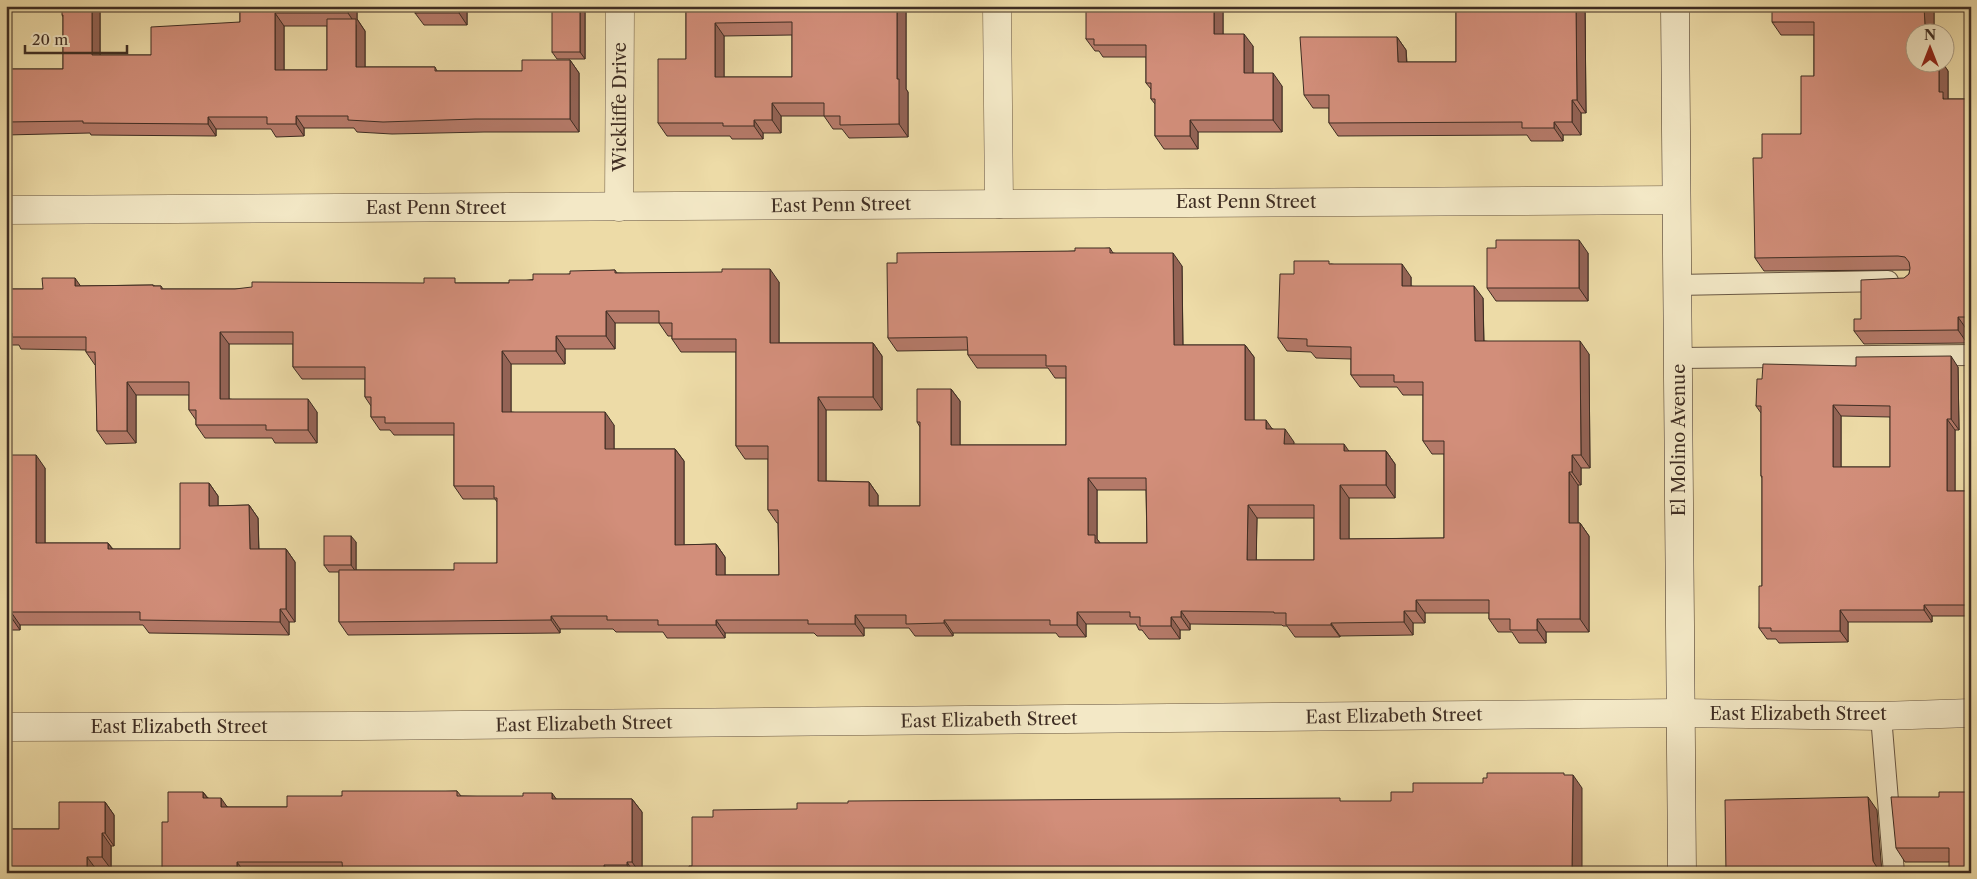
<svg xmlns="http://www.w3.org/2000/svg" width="1977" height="879" viewBox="0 0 1977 879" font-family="'Libre Caslon Text',serif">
	<rect width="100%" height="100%" fill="#eddba7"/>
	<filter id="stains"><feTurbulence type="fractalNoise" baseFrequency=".004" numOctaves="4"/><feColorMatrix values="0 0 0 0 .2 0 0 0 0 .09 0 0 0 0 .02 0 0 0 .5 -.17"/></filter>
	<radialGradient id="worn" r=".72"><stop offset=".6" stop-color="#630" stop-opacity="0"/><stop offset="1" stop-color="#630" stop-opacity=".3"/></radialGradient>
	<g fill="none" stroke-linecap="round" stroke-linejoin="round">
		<defs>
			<g id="lane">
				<polyline points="1677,285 1888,281"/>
				<polyline points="1678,358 1971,355"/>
				<polyline points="1881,716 1894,873"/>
			</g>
			<g id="street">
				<polyline points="997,6 999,204"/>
				<polyline points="619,207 620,6"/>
				<polyline points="6,210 1676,200"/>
				<polyline points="6,727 362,726 1681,713 1881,716 1971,713"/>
			</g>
			<polyline id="secondary" points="1675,6 1682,873"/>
		</defs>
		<use href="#lane" stroke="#6a5844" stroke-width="22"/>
		<use href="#street" stroke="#6a5844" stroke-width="29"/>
		<use href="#secondary" stroke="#3e2d23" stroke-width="29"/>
		<use href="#lane" stroke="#f3e8c6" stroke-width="20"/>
		<use href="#street" stroke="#f3e8c6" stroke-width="28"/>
		<use href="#secondary" stroke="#f3e8c6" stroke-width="28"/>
	</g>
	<g fill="#b57a69" stroke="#3e2d23" fill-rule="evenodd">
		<path d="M100,6V55H151L240,22V6H357V19L365,31V67H435L437,71H522L570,60L579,73V132H484L392,134L357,132L354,128H304V136L276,137L271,129H216V136L91,135L90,133L6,135V69H63V17L62,15ZM284,26H327V70H284Z"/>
		<polygon points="467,6 467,25 424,25 415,13"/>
		<polygon points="585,6 585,59 557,59 552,52"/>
		<path d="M686,6H906V89L908,92V137L849,138L842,129H833L824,116H781V133H763V139H732L730,136H667L658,123L686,59ZM792,35V77H724V36Z"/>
		<polygon points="1223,6 1223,34 1253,46 1253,73 1282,86 1282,132 1198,132 1198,149 1164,149 1155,136 1155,104 1151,99 1151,89 1146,83 1146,57 1103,57 1099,51 1095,51 1086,39 1094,11"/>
		<polygon points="1456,6 1585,6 1586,113 1581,113 1581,135 1563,135 1563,141 1531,141 1527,135 1338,136 1329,123 1329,108 1313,108 1304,95 1397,37 1406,50 1407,62 1456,62"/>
		<polygon points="1934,6 1934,32 1914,32 1914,62 1942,62 1948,71 1948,99 1971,99 1971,330 1967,330 1967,343 1864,344 1854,331 1861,319 1909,274 1910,270 1764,271 1755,258 1762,158 1801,134 1814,76 1814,35 1781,35 1772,22"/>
		<path d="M1110,248L1113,253L1182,266L1183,345H1245L1254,357V420L1273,429L1294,442L1293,444L1349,451H1386L1395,464V498H1349V539L1444,538V454H1432L1423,441V395H1403L1397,387H1360L1351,375V359L1316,358L1311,352L1287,351L1278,338L1294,274L1331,264L1411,277V286L1483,298L1484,341L1589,354L1590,468H1581V485H1578V523H1580L1589,536V632H1546V643H1519L1512,632H1498L1489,619V613H1425V623H1413V635L1340,636V637H1295L1287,626H1283L1282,625L1190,624V630H1180V639H1149L1142,630H1139L1136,624H1086V637H1059L1056,633H953V636H915L909,628H864V636H817L814,633H725V638H667L663,632H616L613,629H560V633L348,635L339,622V572H329L324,565L356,542V570H454L497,563V502L495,499H463L454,486V435H394L390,430H380L371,417V406L365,397V379H302L293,367V344H229V399L317,412V443H275L272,438H205L196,425V420L189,410V395H136V443L106,444L97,431L96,365H95L86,352V350L21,349L19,345H6V289H43L80,286L153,285L155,286H161L163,289H235L458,283H509L570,274L615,270L617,273L779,282V343H873L882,356V410H826V481L869,482L878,495V506H920V427L917,422L951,389L960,401V445H1066V378H1055L1048,368H977L968,355V350L897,351L888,338L897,263L1075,251ZM615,323H659L668,336H672V339L681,352H736V446L745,459H768V510L777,523H778L779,575H725V557L716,544L684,545V461L675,449H614V425L511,412V364H565V349H615ZM1097,490H1146L1147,543H1100L1097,539ZM1257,518H1314V560H1256Z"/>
		<polygon points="1588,253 1588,301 1496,301 1487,288"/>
		<path d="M1856,366L1958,367L1959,430H1955V491H1971V616H1932V622H1848V642L1779,643L1776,639H1767L1759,628L1762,586V478L1761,476V413L1756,406L1762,379ZM1841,416L1890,417V467H1841Z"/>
		<polygon points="6,455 45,468 45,543 108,543 113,549 180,549 209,483 218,496 218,506 249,505 258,518 259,549 286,549 295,562 295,622 289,622 289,635 149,633 143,625 20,625 20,630 6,630"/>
		<polygon points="457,791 461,796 556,799 632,799 642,812 642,873 162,873 168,822 203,792 208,798 228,807 287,807 342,796"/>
		<polygon points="1971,792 1949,862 1905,862 1896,848 1939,797"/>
		<polygon points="105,802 114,815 114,846 111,846 111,869 96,869 96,873 6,873 6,807 8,809 8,829 59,829"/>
	</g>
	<g fill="#936355" stroke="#3e2d23">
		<polygon points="92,6 100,6 100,68 92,55"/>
		<polygon points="348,6 357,6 357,19 365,31 365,80 356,67 356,25 348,13"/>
		<polygon points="459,6 467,6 467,25 459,13"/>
		<polygon points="580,6 585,6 585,59 580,52"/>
		<polygon points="897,6 906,6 906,89 908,92 908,137 899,124 897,79"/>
		<polygon points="1214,6 1223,6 1223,46 1214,34"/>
		<polygon points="1576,6 1585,6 1586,113 1577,100"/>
		<polygon points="1924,6 1934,6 1934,32 1927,32 1925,26"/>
		<polygon points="275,13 284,26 284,83 275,70"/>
		<polygon points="715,23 724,36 724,90 715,77"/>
		<polygon points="1244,34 1253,46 1253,86 1244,73"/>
		<polygon points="1397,37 1406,50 1407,74 1398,62"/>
		<polygon points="570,60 579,73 579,132 570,119"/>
		<polygon points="1939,62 1942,62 1948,71 1948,99 1953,112 1939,92"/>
		<polygon points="1273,73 1282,86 1282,132 1273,120"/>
		<polygon points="1572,100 1581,113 1581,135 1572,122"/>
		<polygon points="772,103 781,116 781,133 772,120"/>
		<polygon points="296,116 304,128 304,136 296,124"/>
		<polygon points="208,117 216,129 216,136 208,124"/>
		<polygon points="754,120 763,133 763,139 754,126"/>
		<polygon points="1190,120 1198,132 1198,149 1190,136"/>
		<polygon points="1554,122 1563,135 1563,141 1554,128"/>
		<polygon points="1966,186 1971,193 1971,247 1970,246"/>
		<polygon points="1579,240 1588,253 1588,301 1579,288"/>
		<polygon points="1173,253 1182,266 1183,357 1174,345"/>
		<polygon points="1402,264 1411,277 1411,298 1402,286"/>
		<polygon points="770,269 779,282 779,356 770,343"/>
		<polygon points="75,278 84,291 75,286"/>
		<polygon points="1966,279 1971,285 1971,323 1966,317"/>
		<polygon points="1474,286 1483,298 1484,354 1475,341"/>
		<polygon points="606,311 615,323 615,349 606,336"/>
		<polygon points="1958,317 1967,330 1967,343 1958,330"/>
		<polygon points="220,332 229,344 229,412 220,399"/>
		<polygon points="556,336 565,349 565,364 556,351"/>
		<polygon points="1580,341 1589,354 1590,468 1581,455"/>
		<polygon points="873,343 882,356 882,410 873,397"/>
		<polygon points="1245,345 1254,357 1254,433 1245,420"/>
		<polygon points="502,351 511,364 511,425 502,412"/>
		<polygon points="1951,356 1958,367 1959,430 1951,419"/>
		<polygon points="127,382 136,395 136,443 127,431"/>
		<polygon points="951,389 960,401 960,457 951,445"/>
		<polygon points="818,397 826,410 826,493 818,481"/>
		<polygon points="308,399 317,412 317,443 308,430"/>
		<polygon points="1833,405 1841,416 1841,478 1833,467"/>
		<polygon points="605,412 614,425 614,461 605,449"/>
		<polygon points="1947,419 1955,430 1955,502 1947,491"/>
		<polygon points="1266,420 1275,433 1266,429"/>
		<polygon points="1285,429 1294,442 1293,457 1284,444"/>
		<polygon points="1344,444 1353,457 1344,451"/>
		<polygon points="675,449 684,461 684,557 675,545"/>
		<polygon points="1386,451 1395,464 1395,498 1386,485"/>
		<polygon points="36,455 45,468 45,556 36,543"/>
		<polygon points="1572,455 1581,468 1581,485 1572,472"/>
		<polygon points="1569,472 1578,485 1578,536 1569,523"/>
		<polygon points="1088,478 1097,490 1097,539 1103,547 1103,556 1088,535"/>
		<polygon points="869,482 878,495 878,519 869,506"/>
		<polygon points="209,483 218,496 218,519 209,506"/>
		<polygon points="1340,485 1349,498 1349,552 1340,539"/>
		<polygon points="249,505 258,518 259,562 250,549"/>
		<polygon points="1248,505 1257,518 1256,572 1247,560"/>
		<polygon points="1580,523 1589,536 1589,632 1580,619"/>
		<polygon points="351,536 356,542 356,572 351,565"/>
		<polygon points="108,543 117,556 108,549"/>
		<polygon points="716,544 725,557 725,588 716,575"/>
		<polygon points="286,549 295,562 295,622 286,609"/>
		<polygon points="1416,600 1425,613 1425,623 1416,611"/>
		<polygon points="1924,605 1932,616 1932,622 1924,610"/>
		<polygon points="280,609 289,622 289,635 280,622"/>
		<polygon points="1840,610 1848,622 1848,642 1840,631"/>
		<polygon points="1181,611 1190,624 1190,630 1181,617"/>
		<polygon points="1404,611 1413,623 1413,635 1404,622"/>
		<polygon points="11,612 20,625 20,630 11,617"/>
		<polygon points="1077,612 1086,624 1086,637 1077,625"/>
		<polygon points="855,615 864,628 864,636 855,624"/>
		<polygon points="551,616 560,629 560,633 551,620"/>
		<polygon points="1171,617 1180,630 1180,639 1171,626"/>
		<polygon points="1537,619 1546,632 1546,643 1537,630"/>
		<polygon points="716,620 725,633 725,638 716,625"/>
		<polygon points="944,620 953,633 953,636 944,623"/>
		<polygon points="1331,623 1340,636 1340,637 1331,625"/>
		<polygon points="1573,775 1582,788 1582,873 1573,873 1572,871"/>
		<polygon points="203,792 212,805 203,798"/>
		<polygon points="552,793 562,807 552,799"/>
		<polygon points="1868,797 1877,810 1882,873 1878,873 1873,861"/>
		<polygon points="221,798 230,811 221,807"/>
		<polygon points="632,799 642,812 642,873 640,873 632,862"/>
		<polygon points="105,802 114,815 114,846 105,833"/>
		<polygon points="6,807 8,809 8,842 6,840"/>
		<polygon points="102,833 111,846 111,869 102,857"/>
		<polygon points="87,857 96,869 96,873 87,873"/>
		<polygon points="237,862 245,873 237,873"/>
		<polygon points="627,862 634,873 632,873 627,865"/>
		<polygon points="604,865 609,873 604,873"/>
	</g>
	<g fill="#d28e7a" stroke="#3e2d23" fill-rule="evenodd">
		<polygon points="62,6 92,6 92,55 151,55 151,27 240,22 240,6 348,6 348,13 275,13 275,70 327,70 327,19 356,19 356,67 435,67 435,71 522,71 522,60 570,60 570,119 475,119 383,122 348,120 348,116 296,116 296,124 267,124 267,117 208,117 208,124 83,123 83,121 6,122 6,69 63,69 63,15 62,15"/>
		<rect x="415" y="6" width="44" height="7"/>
		<rect x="552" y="6" width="28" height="46"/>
		<path d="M686,6H897V79H899V124L840,125V116H824V103H772V120H754V126H723V123H658V59H686ZM792,22V77H715V23Z"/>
		<polygon points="1094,6 1214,6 1214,34 1244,34 1244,73 1273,73 1273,120 1190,120 1190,136 1155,136 1155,99 1151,99 1151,83 1146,83 1146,45 1094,45 1094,39 1086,39 1086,11 1094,11"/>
		<polygon points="1456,6 1576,6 1577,100 1572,100 1572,122 1554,122 1554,128 1522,128 1522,122 1329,123 1329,95 1304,95 1300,37 1397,37 1398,62 1456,62"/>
		<polygon points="1772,6 1924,6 1925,26 1927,26 1927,32 1914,32 1914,62 1939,62 1939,92 1943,92 1943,99 1971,99 1971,186 1966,186 1970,246 1971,246 1971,279 1966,279 1966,317 1958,317 1958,330 1854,331 1854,319 1861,319 1861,280 1904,278 1909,274 1910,268 1909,262 1905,257 1898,256 1755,258 1753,158 1762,158 1762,134 1801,134 1801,76 1814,76 1814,22 1772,22"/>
		<polygon points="1496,240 1579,240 1579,288 1487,288 1487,248 1496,248"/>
		<path d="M1075,248H1110V253H1173L1174,345H1245V420H1266V429H1285L1284,444H1344V451H1386V485H1340V539L1444,538V441H1423V382H1394V375H1351V347L1307,346V339L1278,338L1280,274H1294V261H1329V264H1402V286H1474L1475,341H1580L1581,455H1572V472H1569V523H1580V619H1537V630H1510V619H1489V600H1416V611H1404V622L1331,623V625H1286V613H1274V612L1181,611V617H1171V626H1140V617H1130V612H1077V625H1050V620H944V623L906,624V615H855V624H808V620H716V625H658V620H607V616H551V620L339,622V570H454V563H497V498H494V486H454V423H385V417H371V397H365V367H293V332H220V399H308V430H266V425H196V410H189V382H127V431H97L95,352H86V337H12V333H6V289H43L42,278H75V286L153,285V286H161V289H235L252,287V282L424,283V278H455V283H509V280H533V274H570V271L615,270V273L722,272V269H770V343H873V397H818V481L869,482V506H920V422H917V389H951V445H1066V366H1046V355H968L967,337L888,338L887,263H897V253L1075,251ZM606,311H659V323H672V339H736V446H768V510H778L779,575H716V544L675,545V449H605V412H502V351H556V336H606ZM1088,478H1146L1147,543H1095V535H1088ZM1248,505H1314V560H1247Z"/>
		<path d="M1951,356V419H1947V491H1971V605H1924V610H1840V631H1771V628H1759V586H1762V476H1761V406H1756L1757,379H1762L1763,364L1856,366V357ZM1833,405L1890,406V467H1833Z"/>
		<polygon points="6,455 36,455 36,543 108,543 108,549 180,549 180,483 209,483 209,506 249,505 250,549 286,549 286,609 280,609 280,622 140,620 140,612 11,612 11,617 6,617"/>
		<rect x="324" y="536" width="27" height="29"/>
		<polygon points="1487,773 1564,773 1564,775 1573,775 1572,871 1577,871 1577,873 689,873 689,866 692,866 692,817 713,817 713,810 797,809 797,803 848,803 848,801 1340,798 1340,801 1391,801 1391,792 1413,792 1413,783 1483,783 1483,778 1487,778"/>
		<polygon points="342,791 457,791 457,796 523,796 523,793 552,793 552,799 632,799 632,862 627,862 627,865 604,865 604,873 343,873 342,862 237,862 237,873 162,873 162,822 168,822 168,792 203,792 203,798 221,798 221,807 287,807 287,796 342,796"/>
		<polygon points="1939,792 1971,792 1971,873 1949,873 1949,848 1896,848 1891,797 1939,797"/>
		<polygon points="1868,797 1873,861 1878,869 1878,873 1726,873 1725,800"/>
		<polygon points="59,802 105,802 105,833 102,833 102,857 87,857 87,873 6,873 6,829 59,829"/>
	</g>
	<g text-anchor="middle" stroke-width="4" stroke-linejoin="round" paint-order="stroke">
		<g font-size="18" fill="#3e2d23" stroke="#f3e8c6">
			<text transform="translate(620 107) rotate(-90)" y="6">Wickliffe Drive</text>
			<text x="1246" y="208">East Penn Street</text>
			<text transform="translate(841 205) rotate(-1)" y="6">East Penn Street</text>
			<text x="436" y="214">East Penn Street</text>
			<text transform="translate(1679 440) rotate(-90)" y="6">El Molino Avenue</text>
			<text x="1798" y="720">East Elizabeth Street</text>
			<text transform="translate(1394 716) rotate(-1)" y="6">East Elizabeth Street</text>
			<text transform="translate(989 720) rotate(-1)" y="6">East Elizabeth Street</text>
			<text transform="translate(584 724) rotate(-1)" y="6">East Elizabeth Street</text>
			<text x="179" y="733">East Elizabeth Street</text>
		</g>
	</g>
	<rect width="1977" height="879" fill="none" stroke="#eddba7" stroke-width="25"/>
	<rect x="8" y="8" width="1962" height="864" fill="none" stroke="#3e2d23" stroke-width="2.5"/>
	<rect x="12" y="12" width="1952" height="854" fill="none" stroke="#3e2d23"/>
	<g transform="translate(1930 48)"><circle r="24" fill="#f3e8c6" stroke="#ab9d85"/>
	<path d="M0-4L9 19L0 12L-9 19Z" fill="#8f2418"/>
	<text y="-8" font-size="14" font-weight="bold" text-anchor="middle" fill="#3e2d23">N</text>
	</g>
	<path d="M25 45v8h102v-8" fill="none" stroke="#3e2d23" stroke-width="2.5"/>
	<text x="32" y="45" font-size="15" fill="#3e2d23" stroke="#f3e8c6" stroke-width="4" paint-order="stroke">20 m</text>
	<rect width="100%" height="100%" filter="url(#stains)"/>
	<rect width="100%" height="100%" fill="url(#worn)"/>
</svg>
